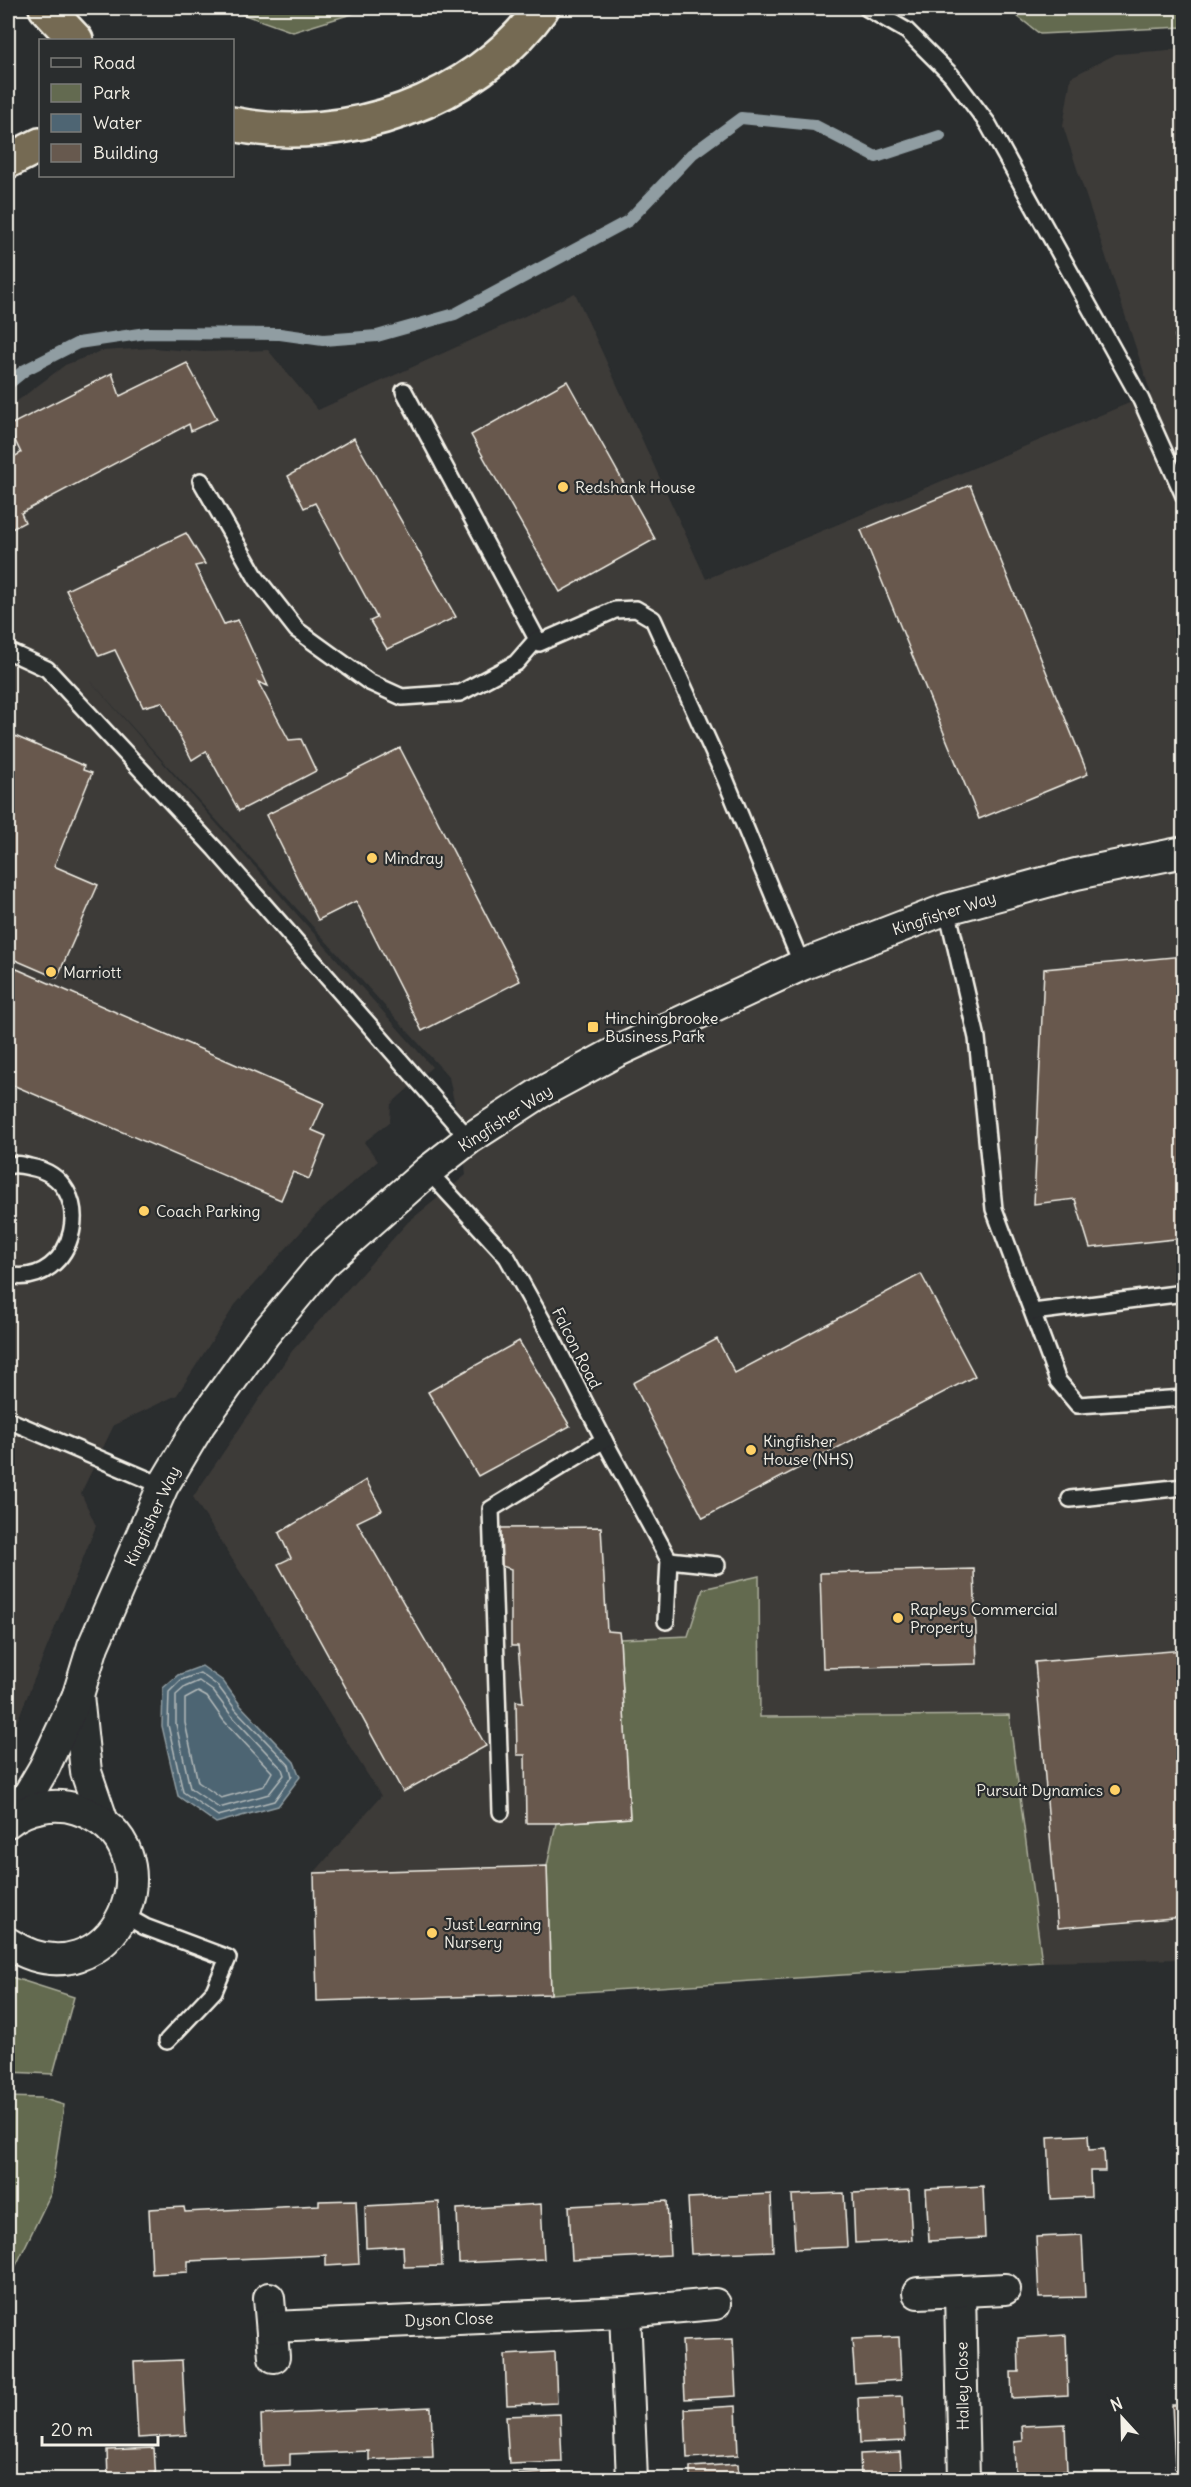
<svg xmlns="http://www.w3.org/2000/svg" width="1191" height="2487" viewBox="0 0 1191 2487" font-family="Delius,sans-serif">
	<rect width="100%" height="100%" fill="#2a2d2e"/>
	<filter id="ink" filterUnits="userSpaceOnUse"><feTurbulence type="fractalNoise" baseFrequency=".0167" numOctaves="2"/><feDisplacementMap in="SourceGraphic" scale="12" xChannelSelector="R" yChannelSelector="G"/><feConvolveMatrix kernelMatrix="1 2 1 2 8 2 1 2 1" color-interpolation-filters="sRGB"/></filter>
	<g filter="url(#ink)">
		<polygon fill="#3c3a38" points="1183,49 1183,1959 1042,1962 1008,1715 760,1717 759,1577 704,1589 688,1636 620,1639 630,1818 547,1866 551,1994 317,2001 314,1873 381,1796 193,1497 292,1351 408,1222 466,1175 463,1147 449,1077 87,677 432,1067 391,1104 390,1122 364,1142 378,1161 318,1213 235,1305 177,1395 114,1425 81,1493 96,1526 8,1744 8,408 65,365 101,351 152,348 204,352 268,350 318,410 575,293 706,579 1151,394 1063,126 1071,77 1116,54"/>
		<g fill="#636a50" stroke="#acae9c" stroke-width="1.5">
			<polygon points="225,8 371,8 293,32"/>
			<polygon points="1007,8 1183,8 1183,27 1040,34"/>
			<polygon points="759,1576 760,1717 1009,1715 1042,1962 551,1994 547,1866 556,1823 630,1818 620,1639 688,1636 703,1589"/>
			<polygon points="8,1976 74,1997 53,2074 8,2072"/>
			<polygon points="8,2097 41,2098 64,2105 51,2193 8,2282"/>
		</g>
		<polygon fill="#4e6573" stroke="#909da2" stroke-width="1.5" points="202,1666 223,1681 241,1706 294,1762 300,1777 278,1806 216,1823 178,1796 162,1726 163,1688 178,1675"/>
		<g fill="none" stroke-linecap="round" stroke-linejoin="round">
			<g stroke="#b2b9b9" stroke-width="1.5">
				<polygon points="200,1673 218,1686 236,1710 289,1765 292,1776 274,1801 218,1816 183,1792 168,1725 169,1692 181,1680"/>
				<polygon points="199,1681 213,1691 231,1715 282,1769 284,1775 269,1794 219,1808 190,1788 176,1724 176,1695 185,1687"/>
				<polygon points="198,1692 207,1697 224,1721 272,1772 264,1786 221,1798 198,1782 185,1723 185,1699"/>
			</g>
			<polyline stroke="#909da2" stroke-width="12" points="8,384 25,370 78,343 146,333 280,334 323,340 377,336 455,314 628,221 692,154 741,118 814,125 876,157 940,136"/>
		</g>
		<g fill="#67594e" stroke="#f4f1e8" stroke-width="1.5">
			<polygon points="1184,333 1184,384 1175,335"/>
			<polygon points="187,363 217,419 191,431 189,424 21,513 25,522 8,531 8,460 21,453 8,426 112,373 120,396"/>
			<polygon points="567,381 655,539 560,592 471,435"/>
			<polygon points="354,438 456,617 387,649 370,621 377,618 315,503 304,508 288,476"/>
			<polygon points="970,485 1088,774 979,819 861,530"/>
			<polygon points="186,533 205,564 195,566 224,624 238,620 268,686 258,682 289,740 301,739 316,771 239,811 206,751 192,760 162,702 143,707 115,650 99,656 66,590"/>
			<polygon points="8,733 84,766 83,770 92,773 54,866 98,885 57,978 13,959 10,966 324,1103 312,1130 326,1136 309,1179 293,1172 281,1200 8,1083"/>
			<polygon points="400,748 520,981 422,1031 356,901 318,920 266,815"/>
			<polygon points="1184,956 1184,1238 1090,1248 1075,1199 1034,1204 1044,969"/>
			<polygon points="921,1274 975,1376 703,1518 633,1383 717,1339 735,1373"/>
			<polygon points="519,1341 570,1426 478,1476 428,1392"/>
			<polygon points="366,1480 382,1510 357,1522 486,1746 403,1792 278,1564 291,1558 279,1533"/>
			<polygon points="601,1527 607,1631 619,1632 620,1639 630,1818 556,1823 526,1823 525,1755 517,1755 516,1701 523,1702 518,1646 511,1646 511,1569 502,1566 500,1528"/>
			<polygon points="974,1569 977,1664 823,1668 820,1573"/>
			<polygon points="1184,1650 1184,1917 1058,1928 1035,1662"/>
			<polygon points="547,1866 551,1994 317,2001 314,1873"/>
			<polygon points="1088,2135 1089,2150 1104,2149 1105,2171 1090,2171 1091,2197 1051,2199 1048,2137"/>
			<polygon points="983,2186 985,2238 929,2241 926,2189"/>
			<polygon points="909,2190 912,2240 855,2243 853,2193"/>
			<polygon points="844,2193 847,2247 795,2249 792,2195"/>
			<polygon points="771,2194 773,2251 691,2254 688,2198"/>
			<polygon points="356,2200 359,2264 326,2266 326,2255 188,2261 188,2272 152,2274 149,2209 184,2207 185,2212 319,2205 319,2201"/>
			<polygon points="667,2201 670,2255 572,2260 569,2206"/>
			<polygon points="439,2202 442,2266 404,2267 403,2246 366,2248 365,2206"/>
			<polygon points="541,2204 544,2259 459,2263 457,2209"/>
			<polygon points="1082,2235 1085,2297 1039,2298 1036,2237"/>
			<polygon points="1066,2335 1068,2395 1012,2398 1011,2372 1019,2372 1018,2338"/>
			<polygon points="899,2337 901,2380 855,2383 852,2339"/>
			<polygon points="733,2339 736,2396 685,2399 682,2341"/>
			<polygon points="555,2352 557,2403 507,2405 505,2355"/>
			<polygon points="182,2360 186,2435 138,2438 134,2362"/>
			<polygon points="903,2396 905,2441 860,2443 858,2398"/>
			<polygon points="1172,2405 1184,2405 1184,2467 1175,2468"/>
			<polygon points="736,2406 738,2455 687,2458 685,2409"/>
			<polygon points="431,2407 433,2457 369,2460 369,2451 290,2454 290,2465 263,2466 261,2415"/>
			<polygon points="560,2414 562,2462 509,2464 506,2416"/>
			<polygon points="1065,2424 1067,2471 1015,2473 1014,2442 1023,2441 1022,2426"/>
			<polygon points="154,2448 156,2480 108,2480 107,2450"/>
			<polygon points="900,2452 902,2480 861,2480 860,2454"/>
			<polygon points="738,2464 739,2480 690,2480 690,2467"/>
			<polygon points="561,2472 561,2480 511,2480 511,2475"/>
		</g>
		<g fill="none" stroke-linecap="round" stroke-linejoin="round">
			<defs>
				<g id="lane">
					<polyline points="867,8 907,31 951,75 988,124 1141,400 1184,496"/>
					<polyline points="404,391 539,643 615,610 636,609 653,619 724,776 802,965"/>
					<polyline points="201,481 257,579 297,630 369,682 402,697 460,693 516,663 537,639"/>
					<polyline points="8,651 47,669 215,849 469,1139"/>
					<polyline points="947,909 977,1038 994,1209 1058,1381 1078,1405 1184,1398"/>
					<path d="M8,1166C15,1163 22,1165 30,1167C102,1180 76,1290 8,1275"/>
					<polyline points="428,1171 507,1257 552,1338 604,1440 669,1560 666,1621"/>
					<polyline points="1033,1312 1184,1293"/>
					<polyline points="8,1420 163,1486"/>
					<polyline points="1070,1499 1184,1487"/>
					<polyline points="669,1560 717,1565"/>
					<polyline points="501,1812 491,1509 604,1440"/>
					<polyline points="124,1915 145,1927 228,1958 214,1991 167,2041"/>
				</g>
				<g id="street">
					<polyline points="78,1695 86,1772 103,1822"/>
					<polyline points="16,1816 44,1768 78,1695 93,1646 163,1486 200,1424 264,1335 323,1264 428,1171 469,1139 540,1093 616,1052 802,965 947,909 1076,874 1184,852"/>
					<path d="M8,1943C113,2011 186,1845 77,1809C55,1802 26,1807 8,1822"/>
					<polyline points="960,2292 964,2480"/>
					<polyline points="918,2293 1005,2289"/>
					<polyline points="269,2298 274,2357"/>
					<polyline points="625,2312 632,2480"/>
					<polyline points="272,2327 625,2312 715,2304"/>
				</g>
				<g id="highway">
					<polyline points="46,8 76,40"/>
					<path d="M232,124C344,147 474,102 542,8"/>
					<polyline points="8,161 40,145"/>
				</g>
			</defs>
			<use href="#lane" stroke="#f4f1e8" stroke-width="20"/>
			<use href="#street" stroke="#f4f1e8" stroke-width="34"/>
			<use href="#highway" stroke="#f4f1e8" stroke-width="38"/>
			<use href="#lane" stroke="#2a2d2e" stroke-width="15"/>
			<use href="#street" stroke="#2a2d2e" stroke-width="30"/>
			<use href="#highway" stroke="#746b52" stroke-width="33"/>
		</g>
	</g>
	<g fill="#ffd166" stroke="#2a2d2e" stroke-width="2">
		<circle cx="563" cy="487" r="6"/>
		<circle cx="372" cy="858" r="6"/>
		<circle cx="51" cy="972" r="6"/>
		<rect x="587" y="1021" width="12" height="12" rx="3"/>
		<circle cx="144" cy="1211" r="6"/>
		<circle cx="751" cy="1450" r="6"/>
		<circle cx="898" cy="1618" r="6"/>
		<circle cx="1115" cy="1790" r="6"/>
		<circle cx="432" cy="1933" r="6"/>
	</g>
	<g text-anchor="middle" stroke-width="4.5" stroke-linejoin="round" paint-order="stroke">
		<g font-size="16" fill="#f4f1e8" stroke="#2a2d2e" text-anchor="start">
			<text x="575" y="493">Redshank House</text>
			<text x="384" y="864">Mindray</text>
			<text x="63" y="978">Marriott</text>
			<text x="605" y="1024">Hinchingbrooke<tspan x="605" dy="18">Business Park</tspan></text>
			<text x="156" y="1217">Coach Parking</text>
			<text x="763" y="1447">Kingfisher<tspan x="763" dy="18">House (NHS)</tspan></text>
			<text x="910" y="1615">Rapleys Commercial<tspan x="910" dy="18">Property</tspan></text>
			<text x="1103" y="1796" text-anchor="end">Pursuit Dynamics</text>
			<text x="444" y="1930">Just Learning<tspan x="444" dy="18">Nursery</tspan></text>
		</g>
		<g font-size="16" fill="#f4f1e8" stroke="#2a2d2e">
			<text transform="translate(944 913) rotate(-18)" y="6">Kingfisher Way</text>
			<text transform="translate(505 1118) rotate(-33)" y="6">Kingfisher Way</text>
			<text transform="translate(577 1348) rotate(63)" y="6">Falcon Road</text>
			<text transform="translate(152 1516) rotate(-65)" y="6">Kingfisher Way</text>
			<text transform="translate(449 2319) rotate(-2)" y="6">Dyson Close</text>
			<text transform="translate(962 2386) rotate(-91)" y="6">Halley Close</text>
		</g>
	</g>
	<rect width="1191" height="2487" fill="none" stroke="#2a2d2e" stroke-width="30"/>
	<rect x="15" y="15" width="1161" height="2457" fill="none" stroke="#f4f1e8" stroke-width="2" filter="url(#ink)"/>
	<rect x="39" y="39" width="195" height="138" fill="#2a2d2e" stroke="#7b7b78" stroke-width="1.5"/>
	<rect x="51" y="58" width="30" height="9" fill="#2a2d2e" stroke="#7b7b78" stroke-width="1.5"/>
	<text x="93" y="69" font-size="18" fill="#f4f1e8">Road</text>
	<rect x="51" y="84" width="30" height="18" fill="#636a50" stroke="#7b7b78" stroke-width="1.5"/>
	<text x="93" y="99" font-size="18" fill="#f4f1e8">Park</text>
	<rect x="51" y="114" width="30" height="18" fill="#4e6573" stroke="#7b7b78" stroke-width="1.5"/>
	<text x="93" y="129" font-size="18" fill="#f4f1e8">Water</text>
	<rect x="51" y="144" width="30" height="18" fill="#67594e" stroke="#7b7b78" stroke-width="1.5"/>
	<text x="93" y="159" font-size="18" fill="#f4f1e8">Building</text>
	<g transform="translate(1122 2418) rotate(338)" stroke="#2a2d2e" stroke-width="4.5" paint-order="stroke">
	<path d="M0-4.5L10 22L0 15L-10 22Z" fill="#f4f1e8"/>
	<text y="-9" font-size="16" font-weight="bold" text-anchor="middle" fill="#f4f1e8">N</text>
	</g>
	<path d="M42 2436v9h116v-9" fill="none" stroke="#f4f1e8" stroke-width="3"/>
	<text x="51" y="2436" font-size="18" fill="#f4f1e8" stroke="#2a2d2e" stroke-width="4.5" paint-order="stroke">20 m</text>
</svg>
